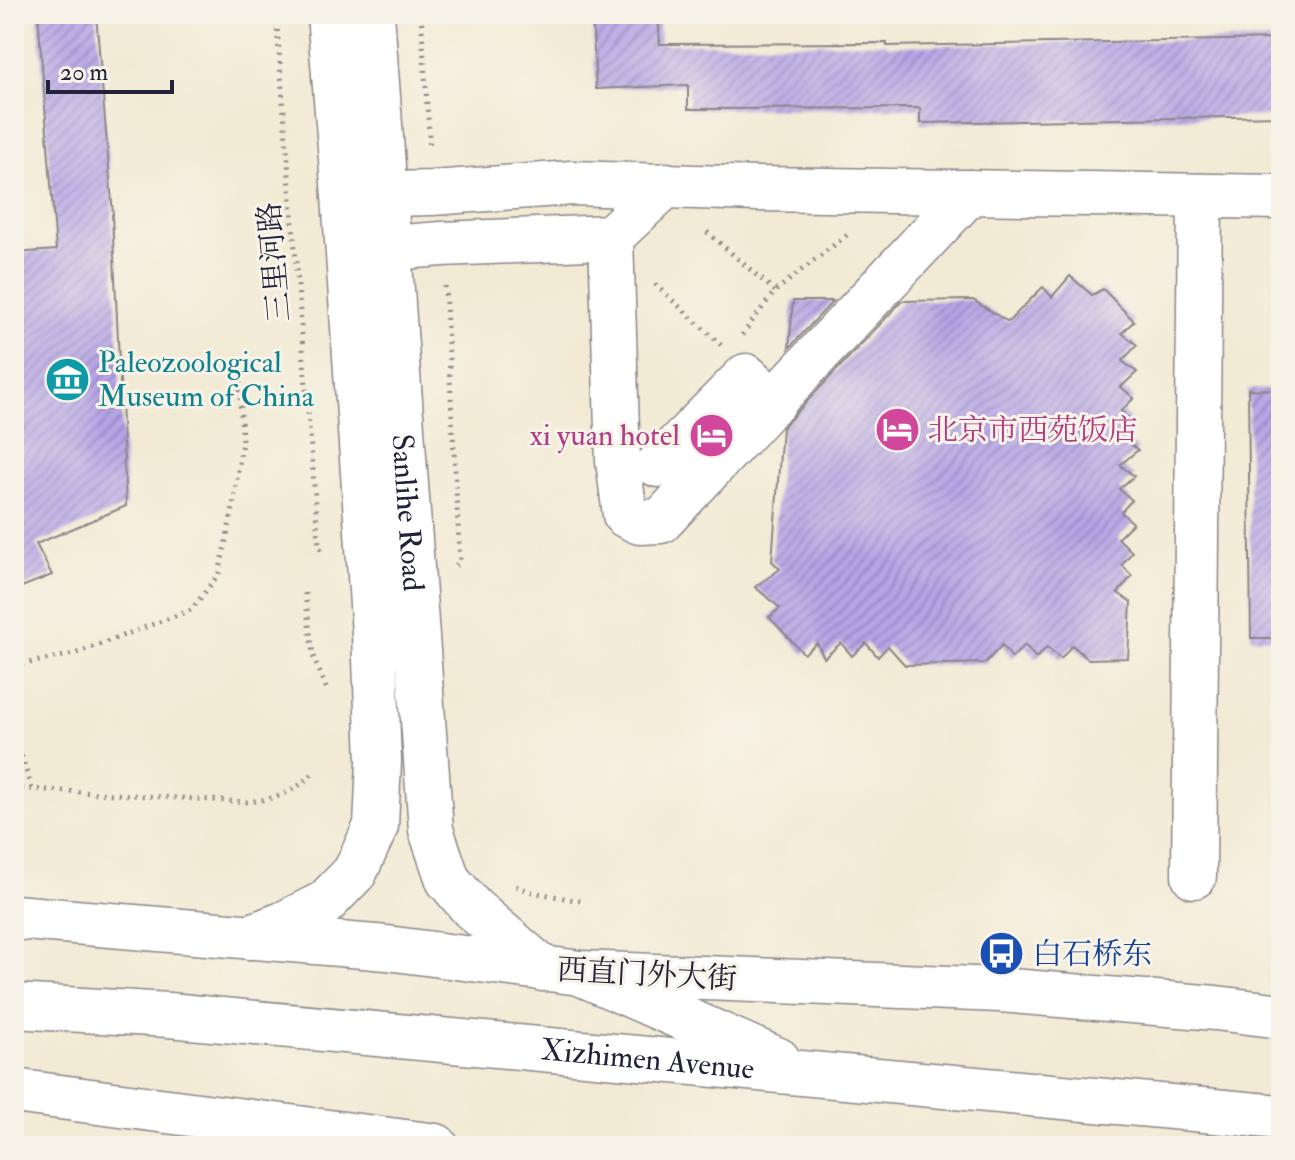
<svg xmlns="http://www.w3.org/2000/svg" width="1295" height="1160" viewBox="0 0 1295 1160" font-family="'IM FELL Double Pica','Noto Serif SC',serif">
	<defs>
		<pattern id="building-hatch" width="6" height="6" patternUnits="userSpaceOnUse" patternTransform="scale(2)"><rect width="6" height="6" fill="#b6a4e6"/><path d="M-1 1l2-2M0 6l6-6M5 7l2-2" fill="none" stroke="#9485bc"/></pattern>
	</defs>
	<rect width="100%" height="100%" fill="#f7f3e8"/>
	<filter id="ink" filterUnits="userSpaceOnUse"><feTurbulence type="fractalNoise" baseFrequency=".0125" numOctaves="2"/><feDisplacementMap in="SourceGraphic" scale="16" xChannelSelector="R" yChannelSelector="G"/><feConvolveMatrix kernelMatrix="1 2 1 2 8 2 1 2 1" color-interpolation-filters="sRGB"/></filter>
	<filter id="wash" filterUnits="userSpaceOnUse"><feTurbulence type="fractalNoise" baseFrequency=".006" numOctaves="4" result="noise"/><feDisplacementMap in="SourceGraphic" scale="32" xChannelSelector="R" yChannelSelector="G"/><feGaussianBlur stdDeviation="1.8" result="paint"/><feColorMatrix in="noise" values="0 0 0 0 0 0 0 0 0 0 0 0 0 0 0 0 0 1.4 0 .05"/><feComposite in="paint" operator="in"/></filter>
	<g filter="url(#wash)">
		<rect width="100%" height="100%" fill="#f2ead4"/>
		<g id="blocks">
			<g fill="url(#building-hatch)">
				<polygon points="38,14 96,14 113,215 112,215 126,506 36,544 52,575 14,590 14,253 56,250"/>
				<polygon points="592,14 658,14 660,44 887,43 887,46 1281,39 1281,116 920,123 920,108 688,109 688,85 596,89"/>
				<polygon points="1070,276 1092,295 1103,289 1134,321 1122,333 1137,345 1122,361 1137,372 1121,387 1134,398 1121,411 1134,424 1121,436 1138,450 1120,465 1134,476 1119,489 1132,500 1121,512 1133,523 1118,538 1132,552 1122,565 1132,576 1118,593 1131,602 1128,658 1088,659 1072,645 1061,659 1047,647 1036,658 1025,645 1012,658 1002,645 985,663 905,665 888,646 878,657 866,643 852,656 841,643 824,658 817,643 804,654 769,617 780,608 755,587 780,569 772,561 782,428 902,301 973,300 1008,322 1043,287 1052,297"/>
				<polygon points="793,301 833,301 789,348"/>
				<polygon points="1248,389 1281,390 1281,638 1251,638"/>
			</g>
		</g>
	</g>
	<g filter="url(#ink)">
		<use href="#blocks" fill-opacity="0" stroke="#8a8688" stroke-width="2"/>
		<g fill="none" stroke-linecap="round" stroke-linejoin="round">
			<defs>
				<g id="minor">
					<polyline points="666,185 611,237 618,461 625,515 640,522 661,521 970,192"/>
					<polyline points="347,195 432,193 572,183 758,189 1281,197"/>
					<polyline points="350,251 442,244 611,237"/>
					<polyline points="658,465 746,376 774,402"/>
					<polyline points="1194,876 1200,196"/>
					<polyline points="14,917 387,948 580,973 1000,990 1216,1008 1281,1016"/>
				</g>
				<g id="major">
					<path id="s1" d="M372,14L431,830L448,880L472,908L543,969"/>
					<polyline points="249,937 283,924 325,903 355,872 376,826 379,761 374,634 344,196 329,14"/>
				</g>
				<g id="highway">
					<polyline points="580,973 778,1060"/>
					<path id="s2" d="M14,1006L169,1015L1281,1117"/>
					<polyline points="14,1091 436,1146"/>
				</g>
			</defs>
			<use href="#minor" stroke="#8a8688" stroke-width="47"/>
			<use href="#major" stroke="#8a8688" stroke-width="47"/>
			<use href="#highway" stroke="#8a8688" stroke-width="47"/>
			<g stroke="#8a8688" stroke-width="5" stroke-dasharray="2 6" stroke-linecap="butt">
				<polyline points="276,14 319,547 324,554"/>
				<polyline points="421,14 430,149"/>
				<polyline points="707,232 775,291"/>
				<polyline points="655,284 721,345"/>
				<polyline points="445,286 460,562 455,566"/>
				<polyline points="742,335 775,291 847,235"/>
				<polyline points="305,593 313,656 328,693"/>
				<polyline points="14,666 74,654 191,610 219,574 233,508 242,441 239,364"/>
				<polyline points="14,733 32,789"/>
				<path d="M14,788L246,802C279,798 290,795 315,772"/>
				<polyline points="516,886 532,892 586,902"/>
			</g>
			<use href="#minor" stroke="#fff" stroke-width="44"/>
			<use href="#major" stroke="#fff" stroke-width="44"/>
			<use href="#highway" stroke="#fff" stroke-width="44"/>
		</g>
	</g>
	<defs>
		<symbol id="museum-disc" viewBox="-11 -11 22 22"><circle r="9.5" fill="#0f9aa8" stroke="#f7f3e8"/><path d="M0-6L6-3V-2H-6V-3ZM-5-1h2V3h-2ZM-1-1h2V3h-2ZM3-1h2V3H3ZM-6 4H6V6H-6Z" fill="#fff"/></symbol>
		<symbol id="hotel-disc" viewBox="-11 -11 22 22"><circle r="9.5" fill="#d1479c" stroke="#f7f3e8"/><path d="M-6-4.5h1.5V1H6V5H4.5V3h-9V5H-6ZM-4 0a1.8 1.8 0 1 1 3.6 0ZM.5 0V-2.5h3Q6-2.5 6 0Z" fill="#fff"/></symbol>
		<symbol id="bus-disc" viewBox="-11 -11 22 22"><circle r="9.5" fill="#1a4fb4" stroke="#f7f3e8"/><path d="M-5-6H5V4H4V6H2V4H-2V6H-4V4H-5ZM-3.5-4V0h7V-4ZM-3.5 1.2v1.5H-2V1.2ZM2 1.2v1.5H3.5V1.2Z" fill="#fff"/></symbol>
	</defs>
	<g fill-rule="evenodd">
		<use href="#museum-disc" x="42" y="354" width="51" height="51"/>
		<use href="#hotel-disc" x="872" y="404" width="51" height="51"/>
		<use href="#hotel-disc" x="686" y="410" width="51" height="51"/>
		<use href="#bus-disc" x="976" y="928" width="51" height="51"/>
	</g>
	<g text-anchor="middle" stroke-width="6" stroke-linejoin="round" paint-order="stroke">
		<g font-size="30" fill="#22223b" stroke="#f7f3e8">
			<text transform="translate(274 262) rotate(-95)" y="10">三里河路</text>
			<text dy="10" stroke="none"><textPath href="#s1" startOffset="500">Sanlihe Road</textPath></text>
			<text transform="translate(647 974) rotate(3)" y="10">西直门外大街</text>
			<text dy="10" stroke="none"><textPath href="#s2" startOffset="636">Xizhimen Avenue</textPath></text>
		</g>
		<g font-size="30" fill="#0d838f" stroke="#f7f3e8" text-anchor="start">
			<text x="98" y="372">Paleozoological<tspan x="98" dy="34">Museum of China</tspan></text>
		</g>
		<g font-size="30" fill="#b23c85" stroke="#f7f3e8" text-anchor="start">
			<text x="928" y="440">北京市西苑饭店</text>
			<text x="680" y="445" text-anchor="end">xi yuan hotel</text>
		</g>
		<g font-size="30" fill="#164399" stroke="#f7f3e8" text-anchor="start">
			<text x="1032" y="964">白石桥东</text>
		</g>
	</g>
	<rect width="1295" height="1160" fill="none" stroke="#f7f3e8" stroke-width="48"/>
	<path d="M48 80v12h124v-12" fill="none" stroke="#22223b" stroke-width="4"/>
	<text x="60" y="80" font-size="24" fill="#22223b" stroke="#f7f3e8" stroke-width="6" paint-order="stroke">20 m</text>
</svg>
